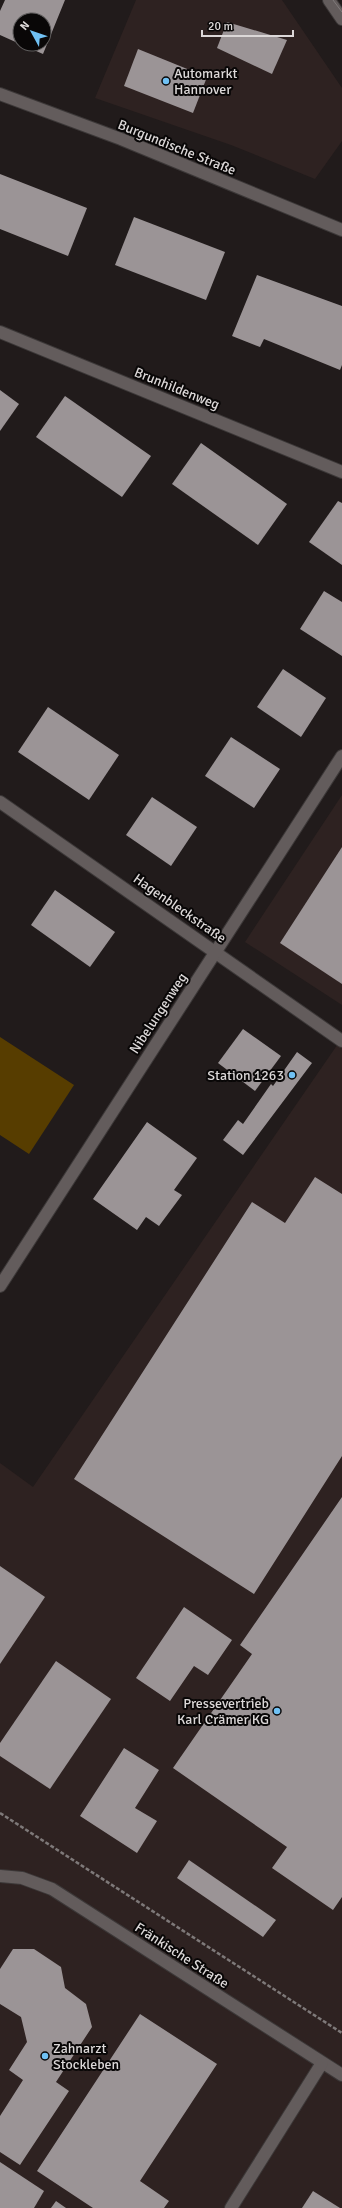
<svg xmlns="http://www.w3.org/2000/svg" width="342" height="2208" viewBox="0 0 342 2208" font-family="Signika,sans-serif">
	<rect width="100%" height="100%" fill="#211b1b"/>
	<g fill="#2e2221">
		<polygon points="136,0 282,0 342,88 342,141 315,179 231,145 95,98"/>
		<polygon points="342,795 342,1005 245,942"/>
		<polygon points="342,1038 342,2208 0,2208 0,1463 33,1487"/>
	</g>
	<polygon fill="#573d00" points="0,1037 74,1085 29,1154 0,1135"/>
	<g fill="#9b9496">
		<polygon points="5,0 65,0 43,54 20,44 44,44 44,20 20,20 20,44 0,35 0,11"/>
		<polygon points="227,22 287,40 272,74 217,48"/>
		<polygon points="138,49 207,77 193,113 124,86"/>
		<polygon points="0,174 87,208 68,256 0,229"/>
		<polygon points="134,217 225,252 206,300 115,265"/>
		<polygon points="257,275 342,306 342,365 340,370 264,339 260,347 232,336"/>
		<polygon points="0,390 19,404 0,431"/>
		<polygon points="65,396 151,456 122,497 36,437"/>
		<polygon points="201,443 287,504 258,545 172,484"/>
		<polygon points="338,501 342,503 342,565 309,542"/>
		<polygon points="324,591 342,602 342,656 300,629"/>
		<polygon points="283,669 326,698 301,737 257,707"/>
		<polygon points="48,707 119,755 89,800 18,752"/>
		<polygon points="231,737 280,769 254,808 205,776"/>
		<polygon points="152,797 197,827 171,866 126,835"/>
		<polygon points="342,847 342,984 280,943"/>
		<polygon points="55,890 115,932 90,967 31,925"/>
		<polygon points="243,1029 281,1056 255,1091 218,1063"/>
		<polygon points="297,1052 312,1063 243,1155 223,1140 238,1120 243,1124 271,1084 273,1086"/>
		<polygon points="147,1122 197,1158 174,1190 182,1195 159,1226 146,1217 137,1230 93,1199"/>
		<polygon points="315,1177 342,1194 342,1456 254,1594 74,1479 252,1202 285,1223"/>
		<polygon points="342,1497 342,1897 333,1910 272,1868 287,1847 173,1768 252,1654 240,1645"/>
		<polygon points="0,1566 45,1597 0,1664"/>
		<polygon points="184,1607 232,1640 208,1675 194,1666 170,1701 136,1678"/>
		<polygon points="56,1661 111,1699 50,1789 0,1756 0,1743"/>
		<polygon points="124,1748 159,1770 135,1808 157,1821 137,1853 80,1816"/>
		<polygon points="189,1860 276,1920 263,1937 177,1878"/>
		<polygon points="13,1949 34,1949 61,1967 65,1988 86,2004 92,2027 56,2082 69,2091 20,2165 0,2152 0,2116 23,2080 9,2070 27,2042 21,2017 0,2004 0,1969"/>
		<polygon points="140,2014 217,2064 140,2181 169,2201 164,2208 93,2208 37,2171"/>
		<polygon points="0,2162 44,2191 34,2208 0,2208"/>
		<polygon points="313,2191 340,2208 302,2208"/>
		<polygon points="56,2201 66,2208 51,2208"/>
	</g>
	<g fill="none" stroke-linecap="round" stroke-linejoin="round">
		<defs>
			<g id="minor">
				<polyline points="329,0 342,19"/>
				<polyline points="0,94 121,139 342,230"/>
				<polyline points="0,332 342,472"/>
				<polyline points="0,802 342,1041"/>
				<polyline points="0,1286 342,756"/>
				<polyline points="0,1876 22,1878 52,1889 342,2075"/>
				<polyline points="231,2208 322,2063"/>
			</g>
		</defs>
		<use href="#minor" stroke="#3c3838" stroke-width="14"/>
		<polyline stroke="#7e7979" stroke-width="2.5" stroke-dasharray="4 2" stroke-linecap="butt" points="0,1813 342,2033"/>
		<use href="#minor" stroke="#635c5c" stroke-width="12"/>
		<polyline stroke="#807b7b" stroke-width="1" points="333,0 342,12"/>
	</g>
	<g fill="#70c1f4" stroke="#090707" stroke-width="1.5">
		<circle cx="166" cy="81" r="4"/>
		<circle cx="292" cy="1075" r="4"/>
		<circle cx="277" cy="1711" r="4"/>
		<circle cx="45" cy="2056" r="4"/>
	</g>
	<g text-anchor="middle" stroke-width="4" stroke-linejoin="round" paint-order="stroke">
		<g font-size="14" fill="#dcd8d8" stroke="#090707" text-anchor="start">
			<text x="174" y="78">Automarkt<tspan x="174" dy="16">Hannover</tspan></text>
			<text x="284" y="1080" text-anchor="end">Station 1263</text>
			<text x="269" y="1708" text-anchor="end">Pressevertrieb<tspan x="269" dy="16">Karl Crämer KG</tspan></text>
			<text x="53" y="2053">Zahnarzt<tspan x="53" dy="16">Stockleben</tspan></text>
		</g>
		<g font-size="14" fill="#dcd8d8" stroke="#090707">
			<text transform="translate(177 147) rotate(22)" y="5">Burgundische Straße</text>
			<text transform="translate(177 388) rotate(22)" y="5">Brunhildenweg</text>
			<text transform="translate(180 908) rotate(35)" y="5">Hagenbleckstraße</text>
			<text transform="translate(158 1013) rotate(-57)" y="5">Nibelungenweg</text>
			<text transform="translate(182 1955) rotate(33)" y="5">Fränkische Straße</text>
		</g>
	</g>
	<g transform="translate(32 32) rotate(310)"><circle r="19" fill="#090707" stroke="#5d5b5b"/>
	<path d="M0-3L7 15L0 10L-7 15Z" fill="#70c1f4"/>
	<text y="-6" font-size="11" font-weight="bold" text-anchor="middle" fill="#dcd8d8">N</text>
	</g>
	<path d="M202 30v6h91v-6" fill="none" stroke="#dcd8d8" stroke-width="2"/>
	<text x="208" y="30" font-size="12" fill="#dcd8d8" stroke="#090707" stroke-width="3" paint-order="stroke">20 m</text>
</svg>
